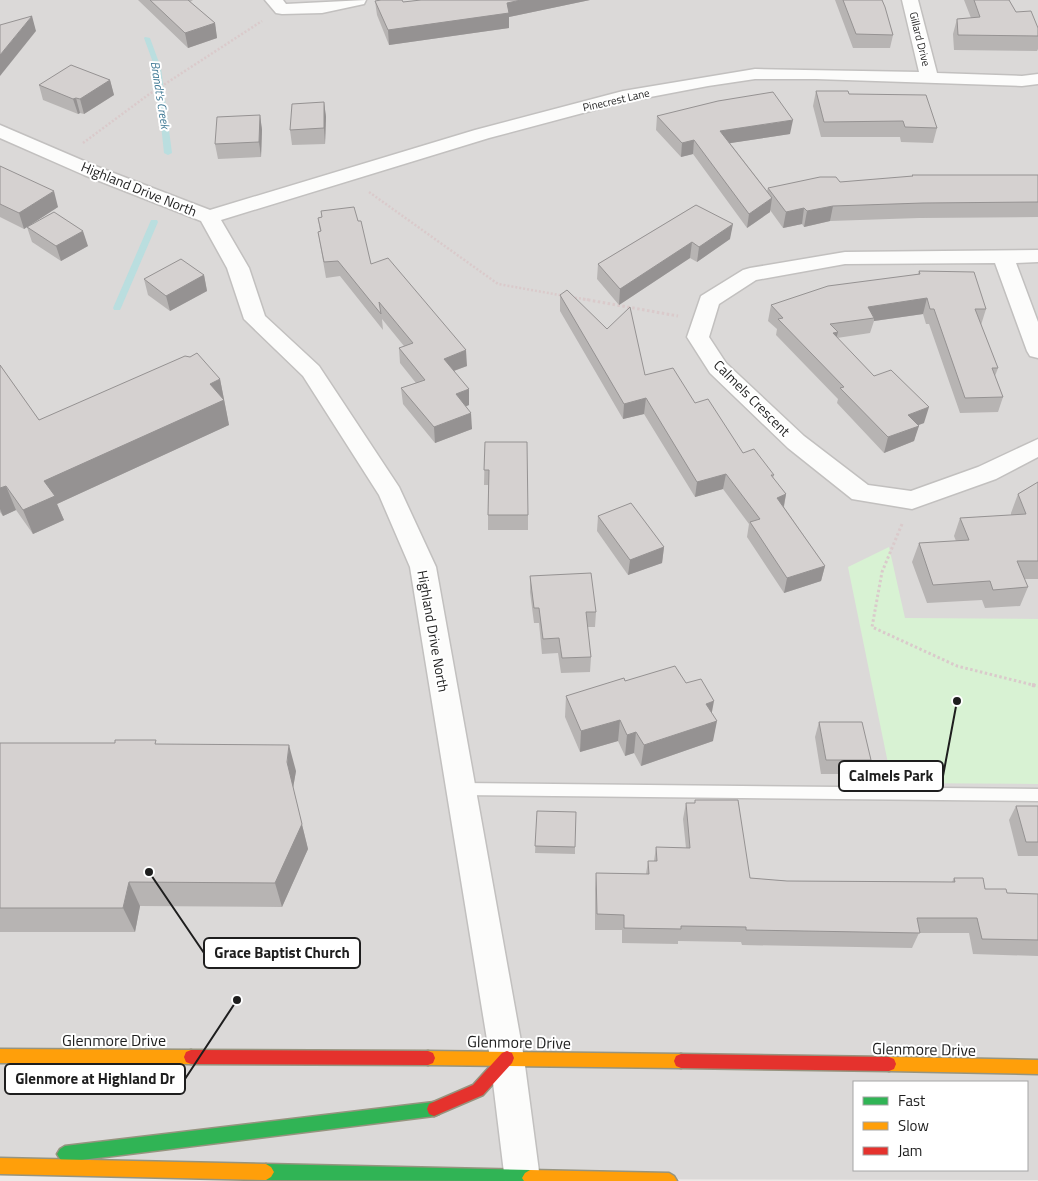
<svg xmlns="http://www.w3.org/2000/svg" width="1038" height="1181" viewBox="0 0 1038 1181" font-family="'Titillium Web',sans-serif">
	<rect width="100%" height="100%" fill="#ece9e7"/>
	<path fill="#dbd9d8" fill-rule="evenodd" d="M0,0H1038V1180L522,1179L0,1166ZM854,1082H1027V1170H854Z"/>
	<polygon fill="#d8f2d3" points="889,547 905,618 1038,619 1038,784 892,783 848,567"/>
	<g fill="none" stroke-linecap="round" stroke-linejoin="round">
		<g fill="#badedf" fill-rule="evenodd">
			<polygon points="145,37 150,38 161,68 172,153 168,155 164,153 155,68 144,38"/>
			<polygon points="151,220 157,220 158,222 121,308 120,310 114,310 113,308"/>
		</g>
		<defs>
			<polygon id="lane" points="461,783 1038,789 1038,801 461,795 456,793 454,789 456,785"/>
			<g id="street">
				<polygon points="265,0 283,0 286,4 366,0 364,4 322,13 282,14 276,13"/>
				<polygon points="902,0 918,0 937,73 1022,76 1038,74 1038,84 1022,86 816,79 755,79 708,86 624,102 489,138 221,220 249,268 265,316 319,366 399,487 436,567 524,1058 540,1179 539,1181 505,1181 490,1058 410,567 379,495 303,376 244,319 227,268 201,221 84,175 0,138 0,125 98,167 210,210 475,130 623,91 755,69 919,72"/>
				<polygon points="1038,250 1038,262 1016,263 1038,322 1038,358 1030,356 1027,351 995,263 845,264 756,280 719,304 709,337 726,363 804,436 868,485 911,491 978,467 1038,439 1038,457 996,479 912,509 852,499 788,448 710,373 687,337 701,296 743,270 750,268 845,252"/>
			</g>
			<g id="fast">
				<polygon points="434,1102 439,1104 441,1109 439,1114 434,1116 65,1162 60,1159 57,1154 60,1149 65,1146"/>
				<polygon points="266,1164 530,1170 535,1173 538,1178 536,1181 266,1180 261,1177 258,1172 261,1167"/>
			</g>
			<g id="slow">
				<polygon points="0,1049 191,1050 196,1052 198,1057 196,1062 191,1064 0,1063"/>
				<polygon points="428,1051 681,1054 686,1056 688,1061 686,1066 681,1068 428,1065 423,1063 421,1058 423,1053"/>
				<polygon points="889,1057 1038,1060 1038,1074 889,1071 884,1069 882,1064 884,1059"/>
				<polygon points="0,1158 266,1164 271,1167 274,1172 271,1177 266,1180 0,1174"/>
				<polygon points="530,1170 669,1173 674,1176 677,1181 524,1181 522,1178 525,1173"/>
			</g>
			<g id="jam">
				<polygon points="191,1050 428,1051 433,1053 435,1058 433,1063 428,1065 191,1064 186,1062 184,1057 186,1052"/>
				<polygon points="507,1051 512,1053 514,1058 512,1063 483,1095 434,1116 429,1114 427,1109 429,1104 473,1085 502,1053"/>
				<polygon points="681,1054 889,1057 894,1059 896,1064 894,1069 889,1071 681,1068 676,1066 674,1061 676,1056"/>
			</g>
		</defs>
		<use href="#lane" stroke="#c2c0bf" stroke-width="3"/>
		<use href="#street" stroke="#c2c0bf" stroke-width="3"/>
		<use href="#fast" stroke="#96947f" stroke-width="3"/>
		<use href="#slow" stroke="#96947f" stroke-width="3"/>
		<use href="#jam" stroke="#96947f" stroke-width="3"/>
		<g stroke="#dacacb" stroke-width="2.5" stroke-dasharray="2 2" stroke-linecap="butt">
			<polyline points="83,143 148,95 262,21"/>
			<polyline points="369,192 498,284 565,296"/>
			<polyline points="571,297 590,300"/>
		</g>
		<g stroke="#dacacb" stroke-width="3" stroke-dasharray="2.5 2.5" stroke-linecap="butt">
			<polyline points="583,299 678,316"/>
			<polyline points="902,524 882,572 872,627 957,666 1037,686"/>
		</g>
		<polyline stroke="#dacacb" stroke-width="4" stroke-dasharray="3 3" stroke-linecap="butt" points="1032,685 1038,686"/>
		<use href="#lane" fill="#fcfcfb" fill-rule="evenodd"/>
		<use href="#street" fill="#fcfcfb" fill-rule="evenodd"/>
		<use href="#fast" fill="#30b455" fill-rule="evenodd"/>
		<use href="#slow" fill="#ff9f0a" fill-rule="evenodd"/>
		<use href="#jam" fill="#e5322d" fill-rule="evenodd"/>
	</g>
	<g fill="#b7b4b3">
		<polygon points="138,0 193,0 190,2 215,23 217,38 188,48"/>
		<polygon points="421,0 590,0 509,17 509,28 389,45 377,15 375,1 403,2"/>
		<polygon points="835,0 882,0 893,35 890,48 853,48"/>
		<polygon points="964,0 1009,0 1016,12 1038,28 1038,49 1037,51 954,50 953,34 957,19 971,18"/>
		<polygon points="110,80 114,95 84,114 80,113 78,114 43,100 39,85"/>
		<polygon points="816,91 849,94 937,128 933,143 901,142 900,137 821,137 813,106"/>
		<polygon points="324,102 326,117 325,144 292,145 290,130"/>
		<polygon points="260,115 262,130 261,157 218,159 215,144"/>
		<polygon points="657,116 790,134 730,143 767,191 768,188 912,177 912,175 1038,175 1038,217 919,218 830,221 804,227 802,224 783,228 770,210 770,212 747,228 693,154 681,157 656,130"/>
		<polygon points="0,166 58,207 24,229 0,217"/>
		<polygon points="696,205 730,239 697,262 690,258 619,305 597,279 598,264"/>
		<polygon points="321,211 358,221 371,264 467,366 454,371 469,405 466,406 472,429 435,443 403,404 401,388 416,383 400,363 399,348 404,346 382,319 383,330 340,276 326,278 318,232 320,231 318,218 322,217"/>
		<polygon points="27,227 88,246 61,261 32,242"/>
		<polygon points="919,271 986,309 981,325 998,368 995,376 1003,397 998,412 960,413 929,324 926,324 923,314 874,321 870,333 837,338 874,376 924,423 918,425 914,441 884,453 837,403 838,399 776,335 777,329 768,321 771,305 918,274"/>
		<polygon points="204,275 207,291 170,311 148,295 144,279"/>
		<polygon points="560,295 645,375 695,403 743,453 774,475 773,478 786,494 784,507 825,566 821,581 784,593 747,537 749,524 723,489 695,497 644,414 623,419 560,311"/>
		<polygon points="0,365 39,420 220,379 229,425 57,504 64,520 33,534 16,510 3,516 0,512"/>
		<polygon points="485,442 528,515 528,530 488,530 488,485 484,485"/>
		<polygon points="1038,482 1038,579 1024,579 1028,587 1020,606 985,608 982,600 927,603 912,562 919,543 956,541 954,536 960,518 1011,515 1011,513 1018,494"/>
		<polygon points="598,516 664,547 662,563 628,575 597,531"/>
		<polygon points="530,576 596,612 595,627 587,627 591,657 590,672 561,673 558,653 542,654 539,623 534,623 530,592"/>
		<polygon points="625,681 686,683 712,713 713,741 641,766 634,753 625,756 618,741 580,752 565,717 566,696"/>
		<polygon points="819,722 871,760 866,774 821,774 815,737"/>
		<polygon points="0,743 157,744 296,771 293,788 308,849 282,907 140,906 135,932 0,932"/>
		<polygon points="695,800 750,878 787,881 952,882 954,878 985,889 1007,893 1038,894 1038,956 973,954 969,933 919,933 912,948 742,945 741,942 678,941 678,944 622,943 622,930 595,930 595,889 596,873 646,874 648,861 654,861 656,847 686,848 683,819 686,803 695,803"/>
		<polygon points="1016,806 1038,806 1038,856 1018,856 1009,820"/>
		<polygon points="537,811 575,847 575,854 535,853"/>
	</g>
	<g fill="#959292">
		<polygon points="521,0 590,0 509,17 509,28 389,45 388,30"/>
		<polygon points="32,16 36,31 0,76 0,55"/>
		<polygon points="215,23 217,38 188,48 185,33"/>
		<polygon points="110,80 114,95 84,114 80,99"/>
		<polygon points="76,98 80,113 78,114 73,99"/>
		<polygon points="324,102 326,117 325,144 324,128"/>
		<polygon points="260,115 262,130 261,157 259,142"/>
		<polygon points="793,120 790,134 718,145 720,131"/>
		<polygon points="694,140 693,154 681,157 682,143"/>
		<polygon points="54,191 58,207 24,229 19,213"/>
		<polygon points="772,198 770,212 747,228 749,214"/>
		<polygon points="833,206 830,221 804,227 807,211"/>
		<polygon points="804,208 802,224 783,228 786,212"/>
		<polygon points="733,224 730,239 697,262 699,247"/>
		<polygon points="83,231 88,246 61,261 56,246"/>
		<polygon points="692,242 690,258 619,305 620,289"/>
		<polygon points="204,275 207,291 170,311 166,296"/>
		<polygon points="927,298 923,314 874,321 874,318 868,307"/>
		<polygon points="838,332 834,347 833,333"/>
		<polygon points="466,350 467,366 445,374 444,359"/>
		<polygon points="220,379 229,425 57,504 64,520 33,534 23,510 44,481 210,384"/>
		<polygon points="469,389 469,405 457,410 456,394"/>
		<polygon points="646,398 644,414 623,419 624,404"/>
		<polygon points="929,407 924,423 903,431 908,415"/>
		<polygon points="471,413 472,429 435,443 434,427"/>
		<polygon points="919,426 914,441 884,453 888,437"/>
		<polygon points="726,474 723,489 695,497 697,482"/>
		<polygon points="6,486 16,510 3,516 0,509 0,488"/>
		<polygon points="786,494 783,510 777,498"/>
		<polygon points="664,547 662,563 628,575 630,560"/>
		<polygon points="825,566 821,581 784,593 787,578"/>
		<polygon points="714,701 710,722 706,704"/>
		<polygon points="620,720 618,741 580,752 581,731"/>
		<polygon points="717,721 713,741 641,766 644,745"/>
		<polygon points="636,732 634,753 625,756 627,735"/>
		<polygon points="289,745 296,771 293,788 308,849 282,907 275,883"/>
		<polygon points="129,882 140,906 135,932 123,908"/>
	</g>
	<g fill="#d5d1d0" stroke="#959292">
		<polygon points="150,0 188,0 215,23 185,33"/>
		<polygon points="381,0 402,0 403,2 421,0 521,0 507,3 509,13 388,30 375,1"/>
		<polygon points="843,0 882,0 885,7 893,35 856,34"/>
		<polygon points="974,0 1009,0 1016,12 1031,11 1038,28 1038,36 958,35 957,19 980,17"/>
		<polygon points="32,16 0,55 0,25"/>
		<polygon points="71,65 110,80 80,99 76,98 73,99 39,85"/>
		<polygon points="816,91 848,91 849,94 926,95 937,128 905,127 903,121 824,122"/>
		<polygon points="773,92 793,120 720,131 772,198 749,214 694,140 682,143 657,116 718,101"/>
		<polygon points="324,102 324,128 290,130 292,104"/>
		<polygon points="260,115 259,142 215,144 217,117"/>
		<polygon points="0,166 54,191 19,213 0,204"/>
		<polygon points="912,175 1038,175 1038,202 923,203 833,206 807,211 804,208 786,212 768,188 820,177 836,177 840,182 913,176"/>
		<polygon points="696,205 733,224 699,247 692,242 620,289 598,264"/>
		<polygon points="354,207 358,221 361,221 371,264 388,258 466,350 444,359 469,389 456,394 471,413 434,427 401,388 425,380 399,348 413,343 379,302 381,314 338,261 324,262 318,232 321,231 318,218 322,217 321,211"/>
		<polygon points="54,212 83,231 56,246 27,227"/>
		<polygon points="181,259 204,275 166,296 144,279"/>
		<polygon points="919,271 974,272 986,309 975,309 998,368 992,368 1003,397 965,398 934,309 930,309 927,298 868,307 874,318 830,324 838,332 833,333 874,376 891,370 929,407 908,415 919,426 888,437 840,388 844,387 778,319 783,318 771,305 828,286 920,274"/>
		<polygon points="567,290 607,329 630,307 645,375 673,368 695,403 708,399 743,453 754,449 774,475 771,475 786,494 777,498 825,566 787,578 750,522 760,519 726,474 697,482 646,398 624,404 560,295"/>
		<polygon points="197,353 220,379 210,384 224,400 44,481 55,496 23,510 6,486 0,488 0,365 39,420 185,356 190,357"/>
		<polygon points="485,442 527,442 528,515 488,515 489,470 484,470"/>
		<polygon points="1038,482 1038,561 1017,561 1028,587 993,590 990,581 933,585 919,543 969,540 960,518 1026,514 1018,494"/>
		<polygon points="631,503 664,547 630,560 598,516"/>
		<polygon points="591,573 596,612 586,612 591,657 562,658 559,638 543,639 539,608 534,608 530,576"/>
		<polygon points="675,666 686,683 701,679 714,701 706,704 717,721 644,745 636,732 627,735 620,720 581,731 566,696 624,678 625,681"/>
		<polygon points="819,722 862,722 871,760 826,760"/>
		<polygon points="115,740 156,740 155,744 289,745 287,762 302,824 275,883 129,882 123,908 0,908 0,743 115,743"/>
		<polygon points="695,800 738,800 750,878 787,881 955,882 954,878 983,878 985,889 1006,889 1007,893 1038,894 1038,940 982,939 977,918 917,918 920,933 746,930 746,927 681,926 681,929 624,928 624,915 597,914 596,873 649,874 648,861 657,861 656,847 690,848 686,803 695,803"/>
		<polygon points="1016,806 1038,806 1038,842 1026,842"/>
		<polygon points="537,811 576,812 575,847 535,846"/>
	</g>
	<g text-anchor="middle" stroke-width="4" stroke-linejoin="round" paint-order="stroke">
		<g font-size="11" fill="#1e1e1e" stroke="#fff">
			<text transform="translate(920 39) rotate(76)" y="4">Gillard Drive</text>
			<text transform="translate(616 100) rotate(-13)" y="4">Pinecrest Lane</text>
		</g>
		<g font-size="12" font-style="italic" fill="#427b96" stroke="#fff">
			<text transform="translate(160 95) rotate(81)" y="4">Brandt's Creek</text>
		</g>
		<g font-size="14" fill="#1e1e1e" stroke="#fff">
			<text transform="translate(139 189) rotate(22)" y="5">Highland Drive North</text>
			<text transform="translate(752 398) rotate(45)" y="5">Calmels Crescent</text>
			<text transform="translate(433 631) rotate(80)" y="5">Highland Drive North</text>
		</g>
		<g font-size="16" fill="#1e1e1e" stroke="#fff">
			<text x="114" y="1046">Glenmore Drive</text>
			<text transform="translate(519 1042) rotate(1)" y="6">Glenmore Drive</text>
			<text transform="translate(924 1049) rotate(1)" y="6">Glenmore Drive</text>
		</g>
	</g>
	<path fill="none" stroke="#1e1e1e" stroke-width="2" d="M957 701L943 776M149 872L204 953M237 1000L185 1079"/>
	<g fill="#1e1e1e" stroke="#fff" stroke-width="2">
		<circle cx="957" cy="701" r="5"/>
		<circle cx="149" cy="872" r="5"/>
		<circle cx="237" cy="1000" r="5"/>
	</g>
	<g fill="#fff" stroke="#1e1e1e" stroke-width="2">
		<rect x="839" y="761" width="104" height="30" rx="5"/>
		<rect x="204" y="938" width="156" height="30" rx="5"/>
		<rect x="5" y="1064" width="180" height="30" rx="5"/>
	</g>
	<g font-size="15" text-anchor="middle" font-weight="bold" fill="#1e1e1e">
		<text x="891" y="781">Calmels Park</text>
		<text x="282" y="958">Grace Baptist Church</text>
		<text x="95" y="1084">Glenmore at Highland Dr</text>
	</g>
	<rect x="853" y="1081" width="175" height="90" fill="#ffffff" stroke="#a5a5a5"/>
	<rect x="863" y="1097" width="25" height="8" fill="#30b455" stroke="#a5a5a5"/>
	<text x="898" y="1106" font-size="15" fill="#1e1e1e">Fast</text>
	<rect x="863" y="1122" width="25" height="8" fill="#ff9f0a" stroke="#a5a5a5"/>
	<text x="898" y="1131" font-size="15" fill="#1e1e1e">Slow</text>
	<rect x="863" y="1147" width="25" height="8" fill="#e5322d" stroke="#a5a5a5"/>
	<text x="898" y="1156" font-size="15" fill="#1e1e1e">Jam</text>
</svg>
